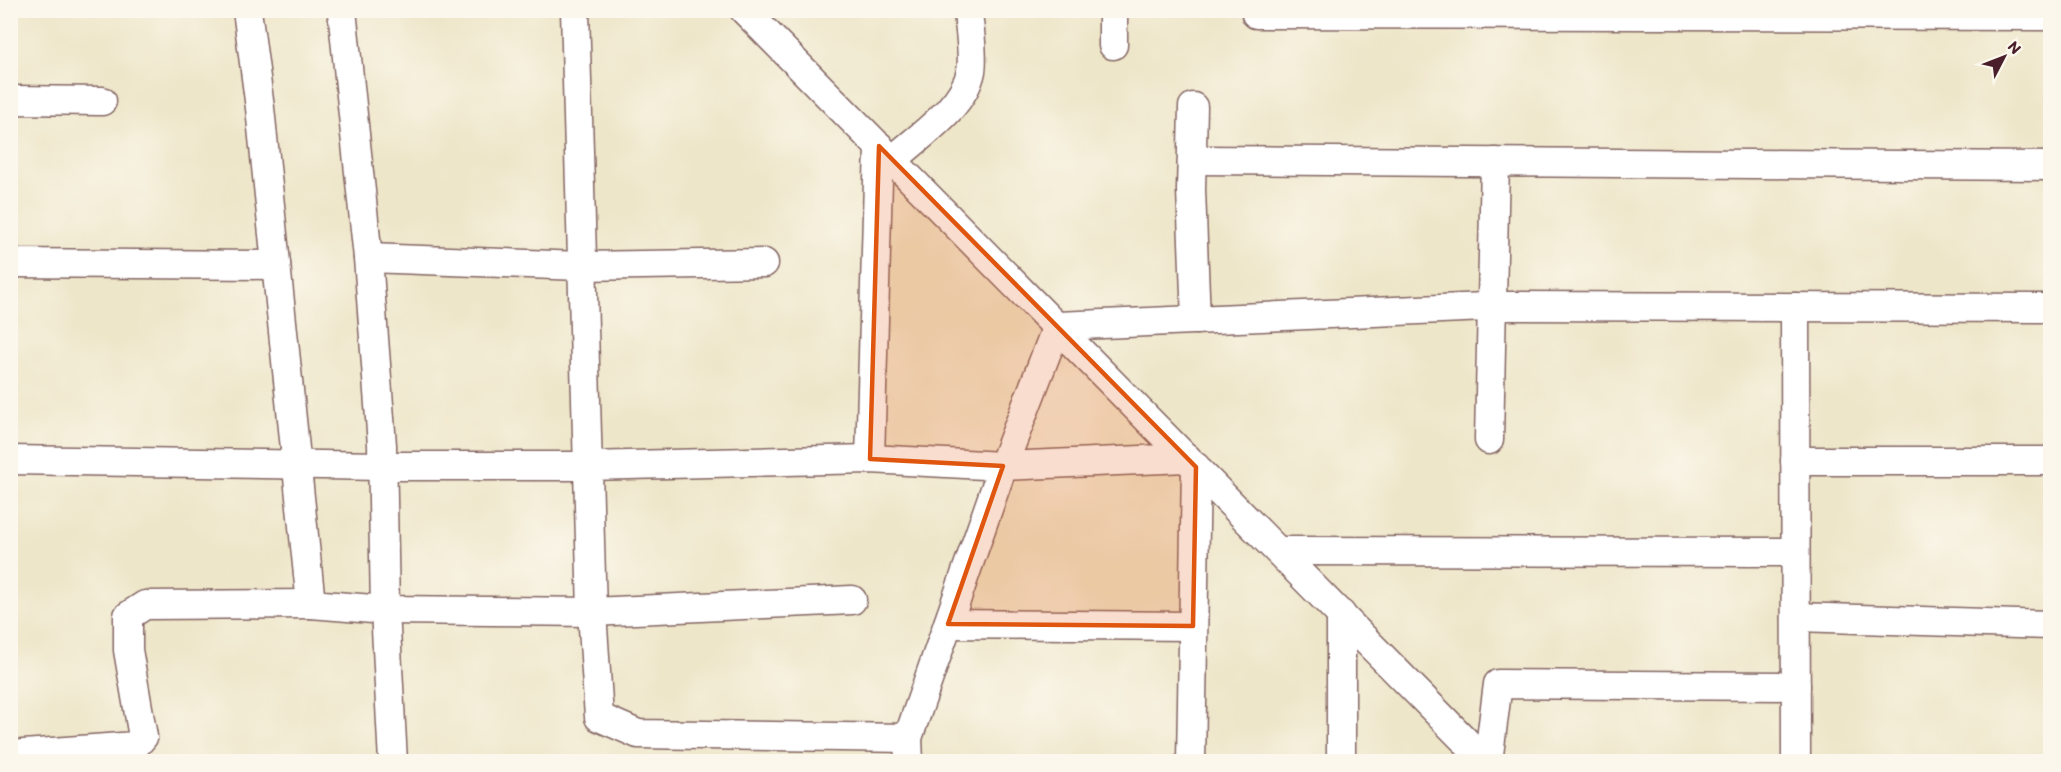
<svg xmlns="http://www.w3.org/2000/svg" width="2061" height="772" viewBox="0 0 2061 772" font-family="Itim,sans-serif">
	<rect width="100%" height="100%" fill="#fbf7ec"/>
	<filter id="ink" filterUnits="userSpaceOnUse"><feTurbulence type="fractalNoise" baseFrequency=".0167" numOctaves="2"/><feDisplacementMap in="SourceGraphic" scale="12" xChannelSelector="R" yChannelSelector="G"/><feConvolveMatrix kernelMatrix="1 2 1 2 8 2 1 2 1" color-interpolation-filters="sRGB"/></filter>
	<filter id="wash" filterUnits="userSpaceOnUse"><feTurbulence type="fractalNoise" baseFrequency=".008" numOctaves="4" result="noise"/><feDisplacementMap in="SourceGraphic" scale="24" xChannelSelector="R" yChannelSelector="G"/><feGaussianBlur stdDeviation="1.35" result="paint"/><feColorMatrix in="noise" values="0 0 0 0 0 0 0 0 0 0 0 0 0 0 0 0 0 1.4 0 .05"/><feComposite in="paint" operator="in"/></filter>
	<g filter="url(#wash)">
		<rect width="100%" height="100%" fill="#eee6c9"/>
	</g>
	<g filter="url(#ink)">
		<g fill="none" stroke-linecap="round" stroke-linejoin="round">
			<defs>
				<g id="minor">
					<polyline points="247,10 260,108 311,604 385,610 592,612 852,600"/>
					<polyline points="342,10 368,258 382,445 385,610 393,762"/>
					<polyline points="575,10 592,612 599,717 638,734 908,738"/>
					<polyline points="744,10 1486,762"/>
					<polyline points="1113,10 1113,45"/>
					<polyline points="1256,14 2050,16"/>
					<polyline points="10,100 102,101"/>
					<polyline points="1193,107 1191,190 1196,320"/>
					<path d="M893,160C919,136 964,107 971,71C974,54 969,28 968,10"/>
					<polyline points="1193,160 2050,166"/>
					<polyline points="368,258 581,266 764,263"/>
					<polyline points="10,263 276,265"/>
					<polyline points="1795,307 1796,762"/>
					<polyline points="1489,440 1495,162"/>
					<polyline points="870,459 879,146"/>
					<polyline points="10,460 382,466 588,466 870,459 1003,466 1187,458"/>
					<polyline points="1795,461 2050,461"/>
					<polyline points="1279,551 1795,552"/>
					<polyline points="1796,617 2050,625"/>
					<polyline points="948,624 1193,626"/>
					<polyline points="10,755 135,746 143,737 128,650 128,616 145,605 311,604"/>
					<polyline points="909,762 908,738 1003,466 1057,326 1508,306 2050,308"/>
					<polyline points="1191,762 1196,467"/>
					<polyline points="1341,762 1341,614"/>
					<polyline points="1488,762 1498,684 1796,686"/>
				</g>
			</defs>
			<use href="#minor" stroke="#836562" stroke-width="31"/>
			<use href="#minor" stroke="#fff" stroke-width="28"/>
		</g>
	</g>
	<path fill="#e0560e" fill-opacity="0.2" stroke="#e0560e" stroke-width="4.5" stroke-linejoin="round" d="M879,146L1196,467L1193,626L948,624L1003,466L870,459Z"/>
	<rect width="2061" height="772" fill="none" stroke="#fbf7ec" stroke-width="36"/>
	<g transform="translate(2004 57) rotate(48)" stroke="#fbf7ec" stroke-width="4.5" paint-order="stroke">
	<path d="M0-4.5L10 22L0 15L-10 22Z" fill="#4a1f2b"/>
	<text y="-9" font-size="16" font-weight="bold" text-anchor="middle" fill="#4a1f2b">N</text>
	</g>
</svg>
